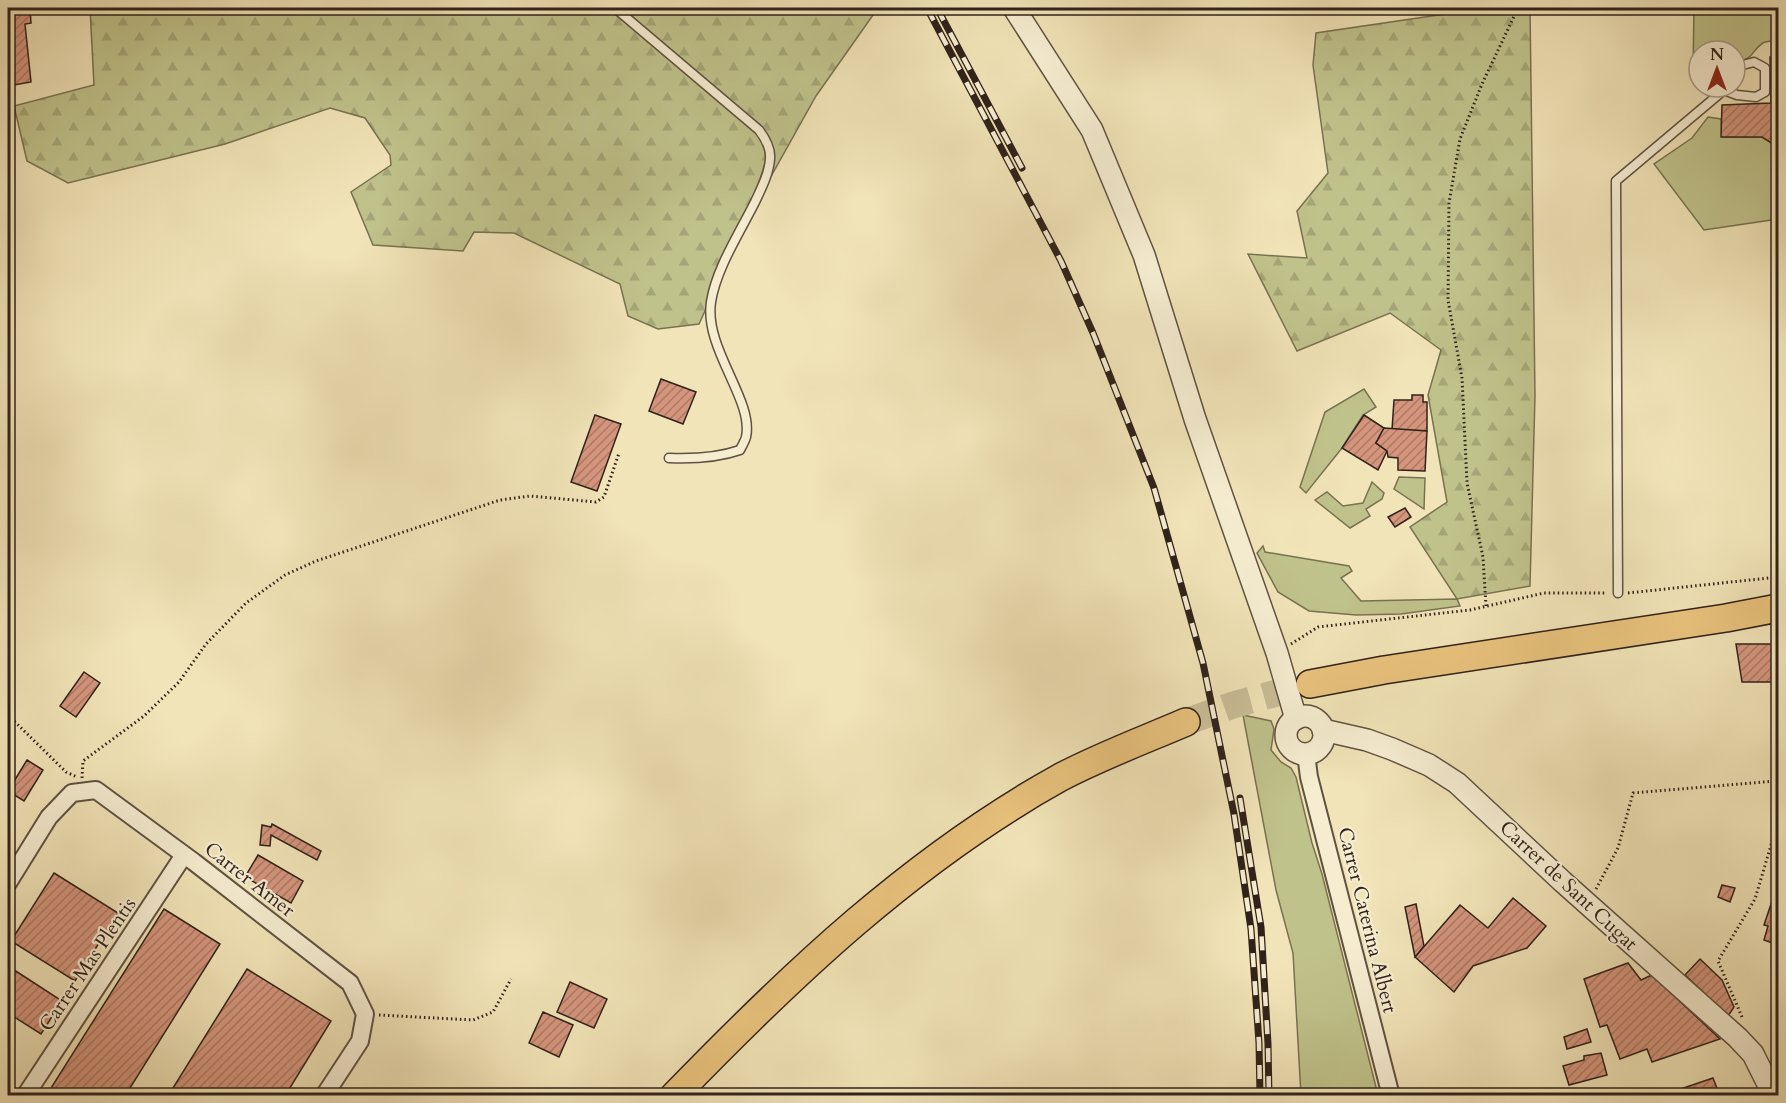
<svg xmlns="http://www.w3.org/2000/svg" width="1786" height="1103" viewBox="0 0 1786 1103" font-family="Cardo,serif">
	<defs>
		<pattern id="forest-firs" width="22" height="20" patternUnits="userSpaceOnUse" patternTransform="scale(1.5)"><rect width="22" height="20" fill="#c0c28b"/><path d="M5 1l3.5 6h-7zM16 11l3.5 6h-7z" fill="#a5a677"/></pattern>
		<pattern id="building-hatch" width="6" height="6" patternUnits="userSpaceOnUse" patternTransform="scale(1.5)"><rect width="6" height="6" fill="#d4957c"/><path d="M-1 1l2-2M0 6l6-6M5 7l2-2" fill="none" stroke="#ac7965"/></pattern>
	</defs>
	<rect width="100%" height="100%" fill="#f1e4b8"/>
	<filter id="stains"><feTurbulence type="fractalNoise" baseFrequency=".00333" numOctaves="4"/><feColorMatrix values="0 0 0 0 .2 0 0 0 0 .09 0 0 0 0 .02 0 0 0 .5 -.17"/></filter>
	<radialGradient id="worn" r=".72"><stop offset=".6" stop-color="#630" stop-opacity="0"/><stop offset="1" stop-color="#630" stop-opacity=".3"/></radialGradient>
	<g fill="#c0c28b" stroke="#787252" stroke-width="1.5">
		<path d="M1694,8H1778V40C1774,41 1767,41 1763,43C1750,51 1756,59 1735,62V51H1699V70L1693,72Z"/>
		<polygon points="1708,117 1721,119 1722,137 1762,137 1778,147 1778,219 1704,230 1654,164 1692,138"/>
		<polygon points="1364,389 1376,407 1363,415 1342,448 1306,493 1300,487 1325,412"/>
		<polygon points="1399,477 1425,478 1424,509 1394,489"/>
		<polygon points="1372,482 1384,493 1382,499 1366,509 1370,516 1350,528 1315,500 1327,492 1343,506 1363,503"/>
		<polygon points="1263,546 1265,552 1349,566 1352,571 1341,578 1361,601 1457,599 1460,606 1401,614 1356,615 1309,611 1278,592 1257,553"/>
		<polygon points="1243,715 1271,721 1274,729 1271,750 1281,762 1291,768 1296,777 1312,843 1322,874 1378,1095 1301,1095 1293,953 1276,890"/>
	</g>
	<g fill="url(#forest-firs)" stroke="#787252" stroke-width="1.5">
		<polygon points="90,8 878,8 816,96 746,221 699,324 658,329 628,316 620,284 514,233 474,232 463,251 373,245 351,192 391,165 390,155 365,118 330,108 225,144 68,183 27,161 14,106 94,85"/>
		<polygon points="1486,8 1530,8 1535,395 1530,586 1457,599 1410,527 1447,502 1428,395 1441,350 1390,313 1297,351 1248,254 1307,258 1297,211 1328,173 1313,65 1316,33"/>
	</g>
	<g fill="url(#building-hatch)" stroke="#30221a" stroke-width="1.5">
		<polygon points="8,8 30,8 31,23 25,24 31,82 8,86"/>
		<polygon points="1770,57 1778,57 1778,147 1762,137 1721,137 1722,105 1771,103"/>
		<polygon points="661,379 696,392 683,424 649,411"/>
		<polygon points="1412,395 1423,395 1423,402 1427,402 1427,431 1392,430 1394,400 1412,400"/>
		<polygon points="595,415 621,424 597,491 571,482"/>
		<polygon points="1364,415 1384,428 1376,443 1387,451 1378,470 1342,448"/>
		<polygon points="1384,428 1427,431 1425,471 1398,470 1398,458 1388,457 1387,451 1376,443"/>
		<polygon points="1405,508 1411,517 1395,527 1388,517"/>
		<polygon points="1736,644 1776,644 1778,682 1742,682"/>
		<polygon points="84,672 100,683 76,717 60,706"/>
		<polygon points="27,760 43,770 24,801 8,791"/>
		<polygon points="272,824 321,851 317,860 271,835 270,846 260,845 262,825 271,827"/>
		<polygon points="258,855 303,881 291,903 245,877"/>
		<polygon points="54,873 118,913 75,981 11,941"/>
		<polygon points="1722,885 1735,888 1730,902 1718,897"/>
		<polygon points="1513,898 1546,926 1527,948 1473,966 1454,992 1415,957 1460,905 1488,928"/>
		<polygon points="1416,904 1424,946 1415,957 1405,907"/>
		<polygon points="1771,904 1778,907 1778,945 1764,940 1768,926 1764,925"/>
		<polygon points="164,909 220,944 125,1096 46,1096"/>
		<polygon points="1700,959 1722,980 1734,1007 1728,1016 1685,975"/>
		<polygon points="1628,963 1641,980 1652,975 1720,1039 1652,1062 1647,1049 1620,1059 1607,1025 1600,1027 1584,979"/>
		<polygon points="8,966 62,1001 41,1034 8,1013"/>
		<polygon points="247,969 331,1021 285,1096 168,1096"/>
		<polygon points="570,982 607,999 594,1028 557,1012"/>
		<polygon points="543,1012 573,1025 559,1057 529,1043"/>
		<polygon points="1587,1029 1591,1042 1567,1049 1564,1037"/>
		<polygon points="1601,1053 1607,1075 1569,1085 1563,1066 1584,1060 1584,1056"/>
		<polygon points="1713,1078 1720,1096 1660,1096"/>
	</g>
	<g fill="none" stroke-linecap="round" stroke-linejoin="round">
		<polyline stroke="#cabd98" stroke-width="27" stroke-dasharray="27 14" stroke-linecap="butt" points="1186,722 1233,705 1310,684"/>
		<defs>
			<g id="service">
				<path d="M615,8L759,130C765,138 771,149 770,159C769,174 761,189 755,202C740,232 716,269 711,302C704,349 754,400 746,437C745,441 742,446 740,450C717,458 694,459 669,458"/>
				<polyline points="1724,90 1737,95 1756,97 1765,92 1765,68 1754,62 1735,67"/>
				<polyline points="1618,593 1616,181 1724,90"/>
			</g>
			<g id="minor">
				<polyline points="1306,754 1309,777 1391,1096"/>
				<polyline points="8,883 49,817 72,793 96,790 194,862 350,983 365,1014 360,1041 324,1096"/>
				<polyline points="25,1096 184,855"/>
			</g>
			<g id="tertiary">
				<polyline points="1014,8 1092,130 1144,255 1195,419 1277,653 1296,719"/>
				<circle cx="1305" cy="735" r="19"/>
				<polyline points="1323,730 1367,740 1392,749 1429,765 1457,783 1563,882 1738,1038 1753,1054 1774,1096"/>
			</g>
			<g id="trunk">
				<polyline points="1310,684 1384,670 1726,618 1778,608"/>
				<path d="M674,1096C791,975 913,859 1061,777C1101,756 1144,740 1186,722"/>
			</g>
		</defs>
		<use href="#service" stroke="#605242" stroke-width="11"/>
		<use href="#minor" stroke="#605242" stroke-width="20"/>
		<use href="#tertiary" stroke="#605242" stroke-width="24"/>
		<use href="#trunk" stroke="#30221a" stroke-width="30"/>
		<g stroke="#30221a" stroke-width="3" stroke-dasharray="1.5 3" stroke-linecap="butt">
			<polyline points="1628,593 1778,577"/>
			<polyline points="1486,606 1483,557 1467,483 1462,378 1448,300 1449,203 1460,139 1482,84 1518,8"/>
			<polyline points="1291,644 1318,627 1470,610 1544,593 1606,593"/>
			<polyline points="8,715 66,772 77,777"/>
			<polyline points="82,778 83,761 144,716 179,682 206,644 246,603 285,575 316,561 500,500 530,496 596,502 604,497 619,453"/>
			<polyline points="1596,889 1618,848 1633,793 1775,781"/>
			<polyline points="379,1015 473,1020 493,1012 511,979"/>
			<polyline points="1742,1017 1718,961 1755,899 1774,835 1775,781 1778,766"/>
		</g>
		<use href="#service" stroke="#f6edd1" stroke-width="8"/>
		<use href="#minor" stroke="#f6edd1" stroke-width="16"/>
		<use href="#tertiary" stroke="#f6edd1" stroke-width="21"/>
		<use href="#trunk" stroke="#e8c27c" stroke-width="27"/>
		<defs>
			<g id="rail">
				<polyline points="927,8 1061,261 1093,333 1154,488 1203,663 1234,814 1251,929 1259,1043 1260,1096"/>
				<polyline points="937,8 1022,168"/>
				<polyline points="1240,798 1261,927 1268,1044 1269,1096"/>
			</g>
		</defs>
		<use href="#rail" stroke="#30221a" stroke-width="7"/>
		<use href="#rail" stroke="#f6edd1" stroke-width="4.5" stroke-dasharray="14" stroke-linecap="butt"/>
	</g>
	<g text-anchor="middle" stroke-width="4.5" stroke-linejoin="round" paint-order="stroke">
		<g font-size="20" fill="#30221a" stroke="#f6edd1">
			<text transform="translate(250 879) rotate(38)" y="7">Carrer Amer</text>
			<text transform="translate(1569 885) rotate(43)" y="7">Carrer de Sant Cugat</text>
			<text transform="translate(1368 920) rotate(76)" y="7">Carrer Caterina Albert</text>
			<text transform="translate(87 964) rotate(-56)" y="7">Carrer Mas Plentis</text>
		</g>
	</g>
	<rect width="1786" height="1103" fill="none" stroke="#f1e4b8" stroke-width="30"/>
	<rect x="9" y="9" width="1768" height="1085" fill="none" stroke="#30221a" stroke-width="3"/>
	<rect x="15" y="15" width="1756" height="1073" fill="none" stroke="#30221a" stroke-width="1.5"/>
	<g transform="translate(1717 69)"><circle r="28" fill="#f6edd1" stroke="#a79c88" stroke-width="1.5"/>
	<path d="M0-4.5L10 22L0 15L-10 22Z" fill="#8f2418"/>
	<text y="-9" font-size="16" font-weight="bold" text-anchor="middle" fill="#30221a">N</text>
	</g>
	<rect width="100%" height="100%" filter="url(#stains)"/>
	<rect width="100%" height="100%" fill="url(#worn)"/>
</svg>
